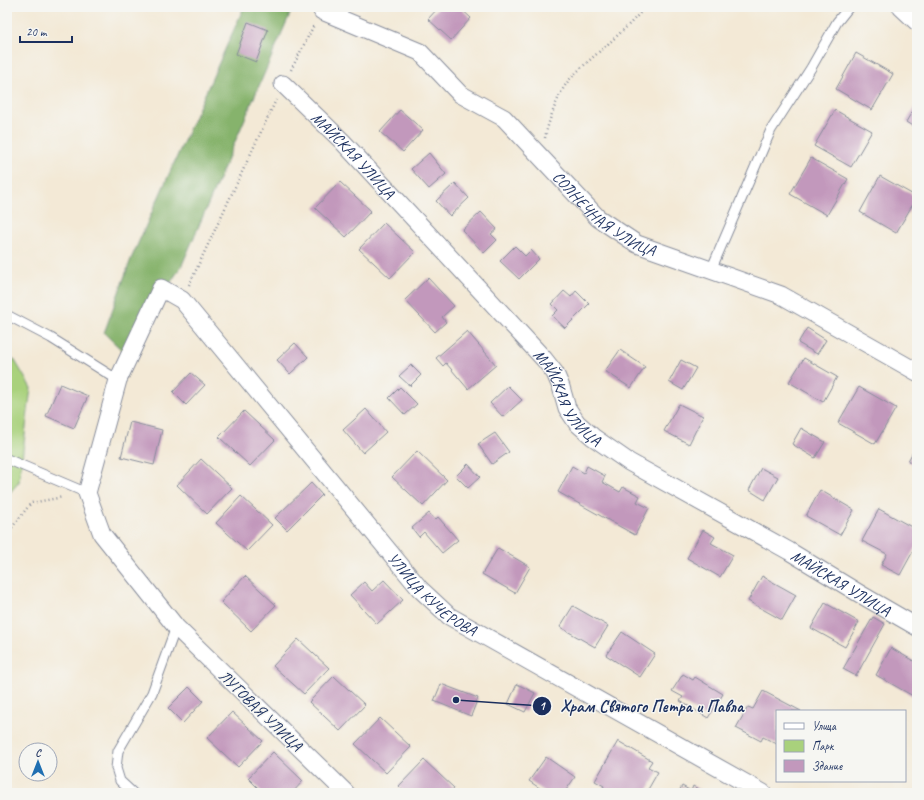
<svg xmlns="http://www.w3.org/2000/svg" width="924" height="800" viewBox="0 0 924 800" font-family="Caveat,sans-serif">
	<rect width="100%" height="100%" fill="#f6f6f2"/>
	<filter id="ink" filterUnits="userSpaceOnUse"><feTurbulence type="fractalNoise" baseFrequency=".025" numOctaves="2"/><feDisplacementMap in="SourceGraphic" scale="8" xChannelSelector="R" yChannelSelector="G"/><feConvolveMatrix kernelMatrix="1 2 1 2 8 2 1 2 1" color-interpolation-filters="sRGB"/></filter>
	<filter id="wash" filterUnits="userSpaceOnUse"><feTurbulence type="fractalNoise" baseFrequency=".012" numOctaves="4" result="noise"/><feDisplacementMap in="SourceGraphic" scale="16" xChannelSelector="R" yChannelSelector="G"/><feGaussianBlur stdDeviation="0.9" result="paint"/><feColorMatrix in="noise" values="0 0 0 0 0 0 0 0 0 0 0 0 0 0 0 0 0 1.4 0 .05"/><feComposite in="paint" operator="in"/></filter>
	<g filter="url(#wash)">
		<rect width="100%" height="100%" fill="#f3e9d6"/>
		<polygon fill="#a9d17c" stroke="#62806d" points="7,357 14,359 31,388 19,482 7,496"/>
		<polygon fill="#86b36c" stroke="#507165" points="244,7 293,7 182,265 125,353 104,333 131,259"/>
		<g id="blocks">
			<g fill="#c298bc">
				<polygon points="439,7 459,7 471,18 451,40 428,19"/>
				<polygon points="248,22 268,30 256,62 236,54"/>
				<polygon points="856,53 893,74 872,110 836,89"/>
				<polygon points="917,103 917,129 906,122"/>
				<polygon points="400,110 423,130 403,152 380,132"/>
				<polygon points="835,110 872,131 851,167 814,146"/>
				<polygon points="429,153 446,174 429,189 411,169"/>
				<polygon points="811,158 848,179 827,215 790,194"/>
				<polygon points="880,176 917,197 896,233 860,212"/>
				<polygon points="340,182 371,211 346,237 315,208"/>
				<polygon points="455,183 469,198 450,216 436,201"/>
				<polygon points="481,212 497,229 491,234 497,240 484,253 462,230"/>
				<polygon points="384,223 415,252 390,278 359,249"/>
				<polygon points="515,246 525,256 531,250 539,259 519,279 500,261"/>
				<polygon points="428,278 454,306 442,317 446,322 435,332 405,300"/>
				<polygon points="564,291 571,297 576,291 589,304 565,328 552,316 558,310 552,304"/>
				<polygon points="807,328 826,340 817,354 798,343"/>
				<polygon points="467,331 496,365 468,389 446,363 443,366 436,358"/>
				<polygon points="295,343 308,357 290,374 277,360"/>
				<polygon points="620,350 645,367 631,388 605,371"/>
				<polygon points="804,358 837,377 823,402 789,382"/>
				<polygon points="681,360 696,368 683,390 669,382"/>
				<polygon points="411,365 421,375 410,386 399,376"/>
				<polygon points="191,373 205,385 186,405 173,392"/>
				<polygon points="60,384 88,396 74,428 46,416"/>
				<polygon points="508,386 522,400 503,417 490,403"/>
				<polygon points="400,387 417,404 405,415 389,398"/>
				<polygon points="859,387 896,408 875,444 838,423"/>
				<polygon points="679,404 703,416 689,444 664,431"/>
				<polygon points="366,409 386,432 363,453 343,430"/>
				<polygon points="244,411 275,440 250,466 219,437"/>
				<polygon points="130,422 162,430 154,465 121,457"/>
				<polygon points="801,428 825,442 815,458 792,444"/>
				<polygon points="495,433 509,452 492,464 478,444"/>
				<polygon points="917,444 917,466 908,461"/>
				<polygon points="417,451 447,480 423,506 392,477"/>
				<polygon points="201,459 232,488 207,514 177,485"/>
				<polygon points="468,464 480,477 468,488 456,476"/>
				<polygon points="572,466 584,473 587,466 605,476 602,482 620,492 623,487 640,496 637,502 649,508 635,535 558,492"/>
				<polygon points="761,468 778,477 765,500 749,490"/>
				<polygon points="311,483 322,495 287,530 275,518"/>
				<polygon points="820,490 854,510 840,535 806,516"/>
				<polygon points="241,496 272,525 247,551 216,523"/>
				<polygon points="879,509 917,530 917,544 900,575 881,565 887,554 862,541"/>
				<polygon points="429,513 435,520 438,517 458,540 442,553 424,532 419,537 412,528"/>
				<polygon points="703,530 715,537 711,543 733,555 720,577 687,558"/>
				<polygon points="498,548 530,567 515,593 482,574"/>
				<polygon points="245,576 276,605 251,631 221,602"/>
				<polygon points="762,576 796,595 782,620 748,601"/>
				<polygon points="384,580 403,600 377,624 350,595 364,582 372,591"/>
				<polygon points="825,603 859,622 845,647 811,628"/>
				<polygon points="573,606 608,626 595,647 560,627"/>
				<polygon points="873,617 885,624 856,676 843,669"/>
				<polygon points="622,632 655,654 640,677 606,655"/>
				<polygon points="298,639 329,668 304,694 273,666"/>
				<polygon points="891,648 917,663 917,690 913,696 876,675"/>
				<polygon points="683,674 693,680 695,677 723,694 708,718 680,701 683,697 672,691"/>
				<polygon points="334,676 365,705 340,731 309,702"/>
				<polygon points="441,684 478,698 471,716 434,701"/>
				<polygon points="517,684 535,693 525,712 508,704"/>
				<polygon points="189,687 203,701 183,723 168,708"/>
				<polygon points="763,691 801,711 777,711 777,744 763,737 761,741 736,728 748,707 753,709"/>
				<polygon points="917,711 917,721 913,719"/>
				<polygon points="232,712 263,741 238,767 207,738"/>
				<polygon points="380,718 411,747 386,773 355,744"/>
				<polygon points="618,741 652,761 648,767 658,772 646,793 601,792 604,786 595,781"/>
				<polygon points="273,752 303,781 292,793 263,793 248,778"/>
				<polygon points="546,757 575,777 564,793 547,793 529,781"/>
				<polygon points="424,760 454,788 450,793 406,793 399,786"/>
				<polygon points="682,786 691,791 693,786 705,793 678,793"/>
			</g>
		</g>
	</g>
	<g filter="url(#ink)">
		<use href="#blocks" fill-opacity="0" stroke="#878c9a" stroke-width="1"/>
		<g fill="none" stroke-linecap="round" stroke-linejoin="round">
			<defs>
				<g id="lane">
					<polyline points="711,270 771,130 811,68 837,22 849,7"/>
					<polyline points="7,315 51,338 118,380"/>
					<polyline points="7,459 87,493"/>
					<polyline points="133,793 120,781 116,768 118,751 152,693 176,627"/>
				</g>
				<g id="street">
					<polyline points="901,7 917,22"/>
					<path id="s1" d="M322,11L420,52L460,94L504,118L598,218L637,244L781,295L917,372"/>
					<path id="s2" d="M283,84L342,141L544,359L555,373L561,387L567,408L577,423L593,437L629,462L789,551L860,594L917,627"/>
					<path id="s3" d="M346,793L176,627L102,534L87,493L118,380L161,288L182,300L420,589L449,616L763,793"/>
				</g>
			</defs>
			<use href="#lane" stroke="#878c9a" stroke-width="11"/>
			<use href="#street" stroke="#878c9a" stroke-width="19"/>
			<g stroke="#878c9a" stroke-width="2.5" stroke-dasharray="1 3" stroke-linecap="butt">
				<polyline points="291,70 314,25"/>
				<path d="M545,138C548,122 559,91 570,79C594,54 623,34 645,7"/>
				<polyline points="189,285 276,100"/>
				<polyline points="7,534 31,503 63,497"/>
			</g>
			<use href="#lane" stroke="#fff" stroke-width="9"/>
			<use href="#street" stroke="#fff" stroke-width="17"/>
		</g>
	</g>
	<g text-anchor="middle" stroke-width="3" stroke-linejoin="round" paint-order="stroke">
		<g font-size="16" fill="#1b2f5e" stroke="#f6f6f2">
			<text dy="6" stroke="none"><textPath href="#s2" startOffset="100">МАЙСКАЯ УЛИЦА</textPath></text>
			<text dy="6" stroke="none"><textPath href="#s1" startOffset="354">СОЛНЕЧНАЯ УЛИЦА</textPath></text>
			<text dy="6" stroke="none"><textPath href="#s2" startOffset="425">МАЙСКАЯ УЛИЦА</textPath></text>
			<text dy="6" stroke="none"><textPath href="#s2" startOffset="761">МАЙСКАЯ УЛИЦА</textPath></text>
			<text dy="6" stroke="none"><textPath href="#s3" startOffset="1030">УЛИЦА КУЧЕРОВА</textPath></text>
			<text transform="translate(261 710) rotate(44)" y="6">ЛУГОВАЯ УЛИЦА</text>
		</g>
	</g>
	<path fill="none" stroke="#1b2f5e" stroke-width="1.5" d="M456 700L542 706"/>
	<g fill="#1b2f5e" stroke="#f6f6f2" stroke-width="1.5">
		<circle cx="456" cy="700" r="4"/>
		<circle cx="542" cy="706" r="10"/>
	</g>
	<g font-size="12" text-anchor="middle" font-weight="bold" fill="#fff">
		<text x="542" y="710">1</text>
	</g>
	<g font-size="17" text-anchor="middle" font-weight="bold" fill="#1b2f5e" stroke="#f6f6f2" stroke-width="3" stroke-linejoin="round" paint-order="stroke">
		<text x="652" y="712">Храм Святого Петра и Павла</text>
	</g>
	<rect width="924" height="800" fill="none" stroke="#f6f6f2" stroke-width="24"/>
	<rect x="776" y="710" width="130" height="72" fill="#f6f6f2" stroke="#9ea6b7"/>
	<rect x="784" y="723" width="20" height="6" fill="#ffffff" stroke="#9ea6b7"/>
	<text x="812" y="730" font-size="12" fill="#1b2f5e">Улица</text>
	<rect x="784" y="740" width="20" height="12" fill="#a9d17c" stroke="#9ea6b7"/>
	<text x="812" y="750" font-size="12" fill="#1b2f5e">Парк</text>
	<rect x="784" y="760" width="20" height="12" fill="#c298bc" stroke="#9ea6b7"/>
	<text x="812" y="770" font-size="12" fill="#1b2f5e">Здание</text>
	<g transform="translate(38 762)"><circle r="19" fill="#f6f6f2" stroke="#9ea6b7"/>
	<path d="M0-3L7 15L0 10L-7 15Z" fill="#1f6fb2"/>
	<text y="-6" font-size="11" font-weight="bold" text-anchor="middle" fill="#1b2f5e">С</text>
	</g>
	<path d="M20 36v6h52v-6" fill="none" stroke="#1b2f5e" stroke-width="2"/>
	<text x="26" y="36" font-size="12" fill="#1b2f5e" stroke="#f6f6f2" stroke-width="3" paint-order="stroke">20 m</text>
</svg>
